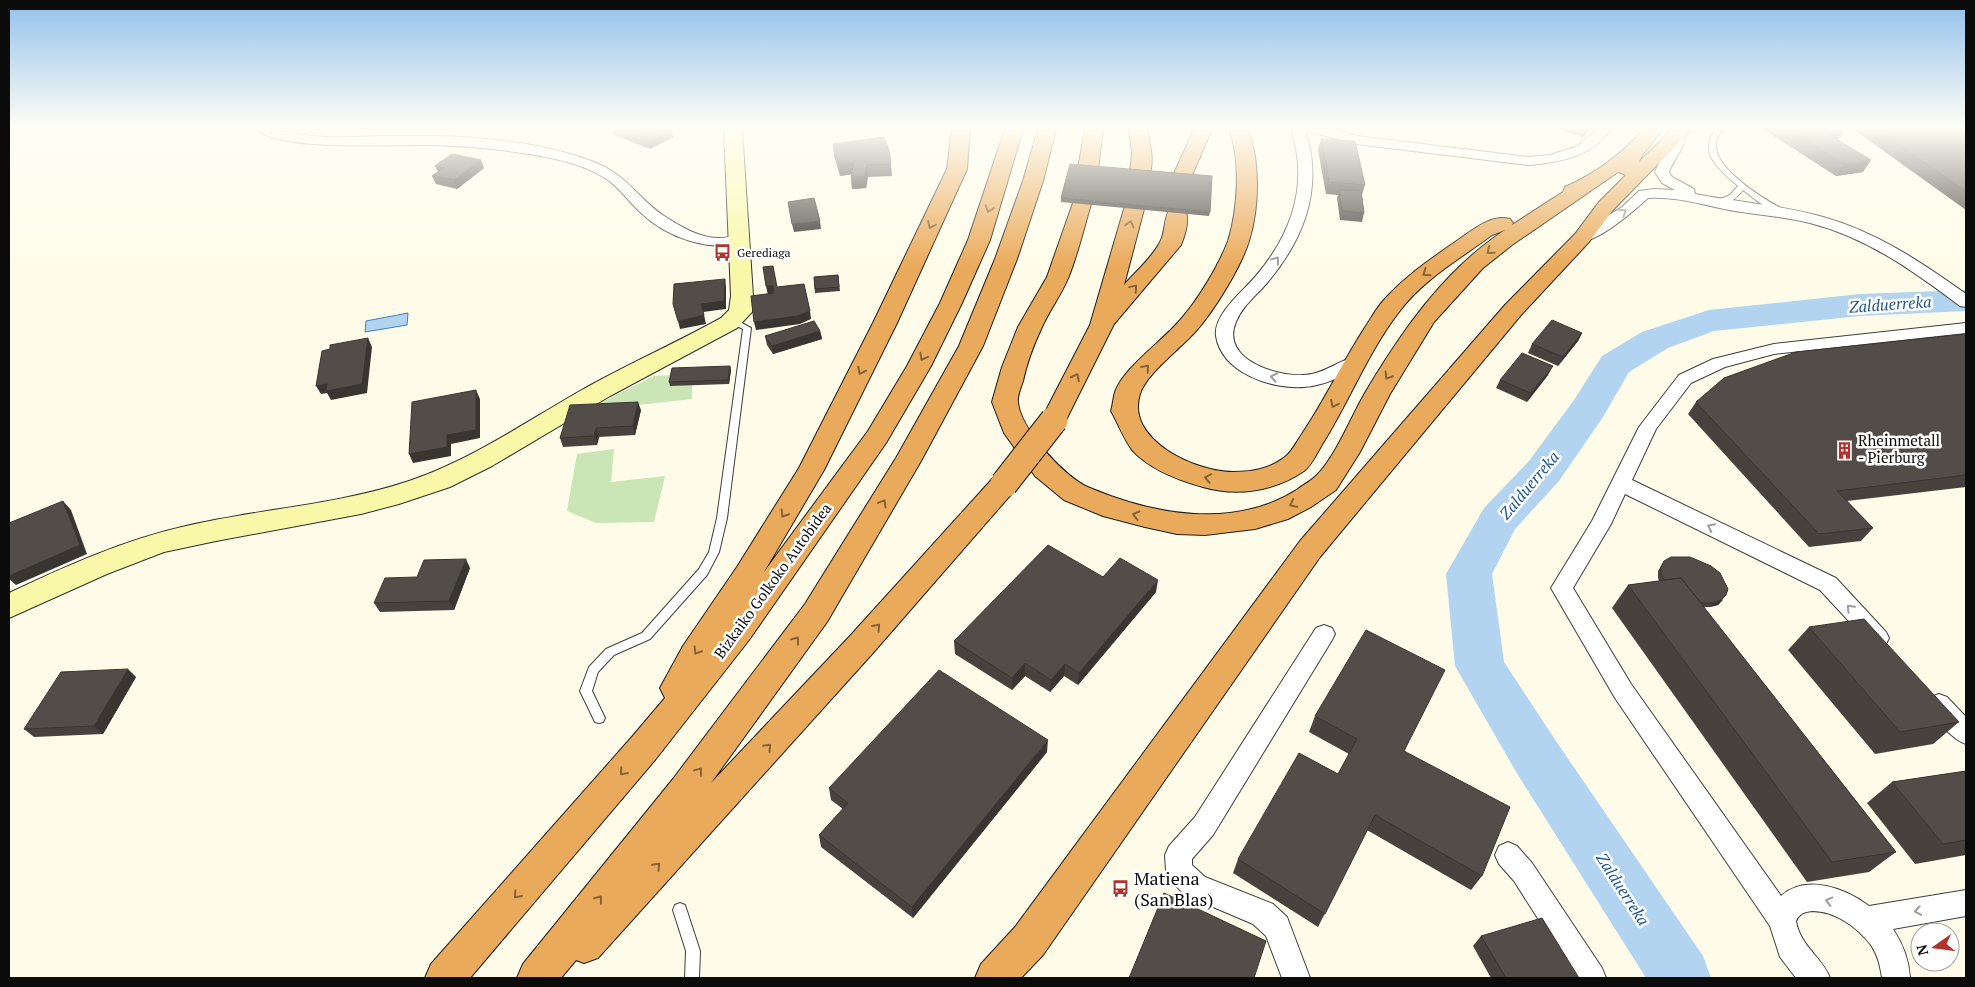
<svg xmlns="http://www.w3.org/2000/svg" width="1975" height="987" viewBox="0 0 1975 987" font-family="'PT Serif',serif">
	<rect width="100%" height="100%" fill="#fefce9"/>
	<g fill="#cae5b6">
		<polygon points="673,375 671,386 692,385 692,399 630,406 600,403 654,376"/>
		<polygon points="614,449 611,482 665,476 654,522 596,523 567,511 577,454"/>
	</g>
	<polygon fill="#b2d4f1" stroke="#3e81c3" points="408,313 407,325 365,332 366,321"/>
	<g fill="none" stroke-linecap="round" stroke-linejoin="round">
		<polygon fill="#b2d4f1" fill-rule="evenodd" points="1966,290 1966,311 1860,316 1714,331 1668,348 1629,372 1603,417 1559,481 1515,529 1492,574 1504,662 1556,741 1703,956 1711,978 1646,978 1518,775 1455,666 1446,574 1484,508 1529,461 1574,400 1602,356 1642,332 1709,310 1860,294"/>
		<defs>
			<g id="lane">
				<path d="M1715,129H1722C1719,134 1715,141 1716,148C1719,172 1764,199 1784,210V214C1772,214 1752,197 1743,190C1736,199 1728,205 1716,205V201L1730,195L1738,186C1727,176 1706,160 1709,144C1710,139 1713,134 1715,129Z"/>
				<polygon points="731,317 751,328 727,518 719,552 707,575 650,639 614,655 598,672 592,691 605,718 603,722 599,723 595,722 580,691 589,667 606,649 642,633 699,569 709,552 717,518 743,329 728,322 727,320"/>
				<polygon points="680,903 685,905 700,951 699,978 685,978 686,951 673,910 675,905"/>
			</g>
			<g id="street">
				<path d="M257,129C280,129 302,136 325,137C345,138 365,136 385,136C453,135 527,137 591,161C630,175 638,201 669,219C683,228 701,238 718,238C727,238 736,235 744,237L747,240L744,243C709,252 667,238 640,212C628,201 619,187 605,178C581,163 550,157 522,153C492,148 462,146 432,145C399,144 277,152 257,129Z"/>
				<path d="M1291,129H1305C1324,187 1305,238 1267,283C1256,296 1242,306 1236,322C1219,361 1283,380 1312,374C1327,371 1339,361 1354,357L1360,359L1363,363C1359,369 1351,372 1344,375C1332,381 1318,386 1304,387C1271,389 1222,373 1216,336C1213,315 1243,291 1255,277C1292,234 1309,184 1291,129Z"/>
				<path d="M1308,129H1332L1357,136L1529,157L1550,155L1578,146L1597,129H1612C1590,157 1562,162 1529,165L1356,144L1310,132Z"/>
				<path d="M1679,130L1686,134C1683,152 1675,156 1669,172L1672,177L1694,189L1695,194C1737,202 1781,205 1823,217C1877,232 1921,262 1966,294V307L1960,306C1913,271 1868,238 1810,223C1786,217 1760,215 1735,211C1706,206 1678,196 1648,198C1635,210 1594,246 1577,241L1574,238L1577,235L1622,207L1639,191L1654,189L1675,190L1662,183L1655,172C1661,156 1669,151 1672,134Z"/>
				<path d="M1966,323V333L1774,354L1725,367L1691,383L1656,429L1632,480L1836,578L1886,632L1889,638L1886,644L1878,647L1870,644L1820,590L1625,494L1611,524L1573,588L1631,684L1781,896C1806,873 1847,889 1869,906L1966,890V916L1893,929C1903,944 1909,960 1910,978H1882C1880,965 1878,956 1871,945C1857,927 1835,911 1812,911C1804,912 1799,914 1796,921C1800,946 1822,957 1830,978H1796L1780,957L1770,926L1615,698L1551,588L1592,521L1639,427L1679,375L1713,359L1774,344Z"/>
				<polygon points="1324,625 1332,628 1335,634 1332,640 1213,835 1192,859 1192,865 1205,877 1273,904 1287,917 1310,978 1282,978 1266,936 1253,924 1185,895 1170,880 1166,871 1165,855 1169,846 1195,817 1316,628"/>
				<path d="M1939,694L1947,697L1966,717V744C1951,739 1934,718 1927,704L1931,697Z"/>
				<polygon points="1508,842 1517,846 1532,863 1602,968 1606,978 1576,978 1514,881 1499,864 1495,855 1499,846"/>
			</g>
			<path id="secondary" d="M724,129H742L753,296L752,312L737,328L610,396L492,466L450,487L399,504L361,514L216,541L164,552L107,574L9,618V593C66,566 124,540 186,526C259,509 337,505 409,481C471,460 524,423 580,391C626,365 674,344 721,318L729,310L731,296Z"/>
			<g id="highway">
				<polygon points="952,129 970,129 967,169 897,323 824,470 764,572 868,431 907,366 940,303 968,240 1005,129 1023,129 990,240 962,303 931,366 886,443 749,640 655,760 470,978 425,978 431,964 631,738 665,698 660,688 683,646 737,567 799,468 873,323 947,169"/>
				<polygon points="1038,129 1056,129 1043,181 1017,259 983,346 921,461 827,622 711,783 850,636 994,477 1004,474 1014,477 1018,484 1014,491 872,654 598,958 584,963 576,960 561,978 517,978 523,964 673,779 805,604 896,458 959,346 995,259 1023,181"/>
				<polygon points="1085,129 1103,129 1098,169 1095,173 1088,175 1081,173 1078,169"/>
				<path d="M1129,129H1147C1150,144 1156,165 1147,178L1140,180L1133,178L1130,174L1132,153Z"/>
				<polygon points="1194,129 1212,129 1189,182 1182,184 1175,182 1172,178"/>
				<path d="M1229,129H1247C1261,160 1259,209 1249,241C1241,267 1214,311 1196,331C1181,348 1146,374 1140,394C1125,440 1196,472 1233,472C1253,472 1269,469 1285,457C1292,452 1297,441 1302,434C1325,400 1342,363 1364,329C1370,320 1376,309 1383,301C1405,276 1431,259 1458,240C1473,230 1491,214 1510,219L1513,223L1512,225L1563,192L1565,187C1595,174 1622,154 1644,129H1663L1643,154L1638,163L1672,129H1692L1613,210L1589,242L1521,315L1320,557L1043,955L1021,978H975L981,964L1015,927L1300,541L1505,305L1575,234L1599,202L1626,175L1618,172L1512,245L1483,268L1434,322L1390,394L1360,452L1336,490L1311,507L1288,519L1255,529L1205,535L1177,534L1145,527L1103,516L1064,500L1035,476L1004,433L992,402L1002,367L1018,327L1047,277L1074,200L1081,198L1088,200L1091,204C1084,228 1078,253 1069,276C1062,294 1050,309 1042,327C1034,344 1027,362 1023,381C1021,387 1017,396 1018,402C1020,429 1066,479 1090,488C1154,515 1235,530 1298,489C1303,485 1311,481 1316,476C1335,458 1351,417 1365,393C1402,331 1444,270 1505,230L1492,235C1461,258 1422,280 1399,312C1368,352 1350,400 1323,443C1318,451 1312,465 1304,471C1275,491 1237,497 1203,487C1178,480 1151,470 1133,451C1124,440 1118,423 1111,411C1113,405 1113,398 1115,392C1124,367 1164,340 1181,319C1198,300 1219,265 1228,241C1238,209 1241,160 1229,129Z"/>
				<path d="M1134,203L1141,205L1144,209L1124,285C1136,271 1152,258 1160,242C1166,232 1163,218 1170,209L1177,207L1184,209C1191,218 1185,235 1181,245L1114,324L1063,426L1054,429L1045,426L1041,420L1090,325L1124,209L1127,205Z"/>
			</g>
		</defs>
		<use href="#lane" stroke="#3e3e3e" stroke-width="2"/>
		<use href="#street" stroke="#3e3e3e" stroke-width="2"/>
		<use href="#secondary" stroke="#2d2d2d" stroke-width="2"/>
		<use href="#highway" stroke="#1c1c1c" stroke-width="2"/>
		<use href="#lane" fill="#fff" fill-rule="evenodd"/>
		<use href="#street" fill="#fff" fill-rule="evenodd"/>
		<use href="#secondary" fill="#f9f8a9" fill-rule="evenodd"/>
		<use href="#highway" fill="#eaaa5b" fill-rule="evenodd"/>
		<defs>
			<polyline id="highway-bridge" points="1004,484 1054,420"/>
		</defs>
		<use href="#highway-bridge" stroke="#1c1c1c" stroke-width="29" stroke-linecap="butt"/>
		<use href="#highway-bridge" stroke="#eaaa5b" stroke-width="27"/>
	</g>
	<g fill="#47423e">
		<polygon points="613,129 671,129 673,137 650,149 614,135"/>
		<polygon points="1558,129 1591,129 1582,137"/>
		<polygon points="1763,129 1845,129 1840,138 1836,139 1863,172 1836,176"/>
		<polygon points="1853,129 1966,129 1966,210"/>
		<polygon points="1321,139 1365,185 1362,195 1364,213 1362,222 1340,220 1337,198 1338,195 1326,194 1318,150"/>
		<polygon points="833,144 891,164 892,176 868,177 866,188 852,189 851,174 840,176 834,156"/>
		<polygon points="435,166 484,168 457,189 436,184 432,176 438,172"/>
		<polygon points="1061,198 1210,212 1209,216 1061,202"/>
		<polygon points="838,275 840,291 815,293 814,277"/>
		<polygon points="820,331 822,339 773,354 767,345 765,336"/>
		<polygon points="1582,333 1578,341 1558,366 1528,353 1532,344"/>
		<polygon points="1966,334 1966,487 1847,501 1873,528 1861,541 1809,547 1688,414 1696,402"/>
		<polygon points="730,366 731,370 729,384 670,386 669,382"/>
		<polygon points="1548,375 1527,402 1496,388 1500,380"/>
		<polygon points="641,410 635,435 599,437 597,445 563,447 560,438"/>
		<polygon points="1664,561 1723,600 1718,605 1710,607 1704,607 1896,852 1869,872 1807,882 1612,608 1628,585 1659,581 1658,578 1658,571"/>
		<polygon points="470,568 454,610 380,612 374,603 417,577"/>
		<polygon points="1103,577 1156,592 1078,685 1064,676 1050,692 1025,676 1012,690 955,654 954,641"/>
		<polygon points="1809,627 1959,722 1933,744 1875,754 1788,650"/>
		<polygon points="136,677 103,734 34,737 24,729"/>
		<polygon points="1315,716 1404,751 1482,876 1471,890 1367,830 1318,927 1233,873 1238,859 1338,774 1349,754 1309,732"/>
		<polygon points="1047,752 913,918 821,847 819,835 843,809 831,800 829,788"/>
		<polygon points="1966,771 1966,855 1915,864 1867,803 1892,782"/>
		<polygon points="1481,936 1579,978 1491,978 1473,946"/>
	</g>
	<g fill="#393632">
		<polygon points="670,129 671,129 673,137 650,149 648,141"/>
		<polygon points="1585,129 1591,129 1582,137"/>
		<polygon points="1825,129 1845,129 1840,138 1814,142 1821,130"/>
		<polygon points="481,160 484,168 457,189 454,180"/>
		<polygon points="1871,160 1863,172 1836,176 1843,164"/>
		<polygon points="854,162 855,174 840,176 839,164"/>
		<polygon points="867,165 868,177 866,188 852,189 851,177"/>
		<polygon points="820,221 821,229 794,232 792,224"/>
		<polygon points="725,279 726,287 726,309 703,312 701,304"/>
		<polygon points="766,286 773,286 774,294 768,295"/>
		<polygon points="810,311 811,319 800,324 756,330 754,322"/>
		<polygon points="704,315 706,324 680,329 678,321"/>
		<polygon points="820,331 822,339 773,354 772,346"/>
		<polygon points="1582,333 1578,341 1558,366 1563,357"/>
		<polygon points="368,338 372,347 367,393 331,400 327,393 321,394 316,386"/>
		<polygon points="730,366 731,370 729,384 728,380"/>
		<polygon points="1553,366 1548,375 1527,402 1531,393"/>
		<polygon points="476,390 480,399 480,438 451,444 451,456 413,463 409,454"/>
		<polygon points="638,402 641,410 635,435 633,426"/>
		<polygon points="596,428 599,437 597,445 594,436"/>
		<polygon points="63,501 71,510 87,554 16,585 9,579 9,576"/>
		<polygon points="466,559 470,568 454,610 449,601"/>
		<polygon points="1158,580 1156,592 1078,685 1079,673"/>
		<polygon points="1726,595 1718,605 1710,607 1713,603"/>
		<polygon points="1025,663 1025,676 1012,690 1012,678"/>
		<polygon points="1065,664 1064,676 1050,692 1051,680"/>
		<polygon points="128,669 136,677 103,734 94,726"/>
		<polygon points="1048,740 1047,752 913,918 912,907"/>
	</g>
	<g fill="#524d48" stroke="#393632">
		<polygon points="618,129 670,129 648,141"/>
		<polygon points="1788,129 1825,129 1821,130 1871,160 1843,164"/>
		<polygon points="1877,129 1966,129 1966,192"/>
		<polygon points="884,137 889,150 891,164 867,165 865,176 851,177 854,162 839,164 833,144"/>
		<polygon points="1321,139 1355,141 1365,185 1329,182"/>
		<polygon points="452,154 481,160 454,180 432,176 444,168 435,166"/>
		<polygon points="1070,164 1212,176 1210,212 1061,198"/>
		<polygon points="1339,190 1361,191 1364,213 1342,211"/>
		<polygon points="814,198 820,221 792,224 788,202"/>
		<polygon points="773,266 777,287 804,284 810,311 798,316 754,322 751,296 774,293 773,286 766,286 763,267"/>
		<polygon points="838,275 839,287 815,289 814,277"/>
		<polygon points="725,279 724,301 701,304 704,315 678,321 673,304 674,284"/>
		<polygon points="1552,320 1582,333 1563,357 1532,344"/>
		<polygon points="814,321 820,331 772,346 765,336"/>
		<polygon points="1966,334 1966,475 1837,491 1873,528 1819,534 1696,402 1724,378 1796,352"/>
		<polygon points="368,338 362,384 326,391 327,384 316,386 322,351 330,349 330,345"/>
		<polygon points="1522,353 1553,366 1531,393 1500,380"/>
		<polygon points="730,366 728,380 669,382 672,368"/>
		<polygon points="476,390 476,430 447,435 447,447 409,454 412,402"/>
		<polygon points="638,402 633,426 596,428 594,436 560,438 570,405"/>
		<polygon points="63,501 80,545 9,576 9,523"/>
		<polygon points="1048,545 1103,577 1120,558 1158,580 1079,673 1065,664 1051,680 1025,663 1012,678 954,641"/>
		<polygon points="1671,557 1690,557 1711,566 1720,573 1728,589 1726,595 1721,600 1713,603 1703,603 1700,602 1681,578 1664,580 1661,574 1661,567 1664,561"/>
		<polygon points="466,559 449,601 374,603 385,578 417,577 424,560"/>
		<polygon points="1681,578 1896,852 1832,862 1628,585"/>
		<polygon points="1864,619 1959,722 1900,732 1809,627"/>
		<polygon points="1366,630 1445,670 1404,751 1510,807 1482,876 1375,815 1325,914 1238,859 1299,753 1338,774 1357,739 1315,716"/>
		<polygon points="128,669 94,726 24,729 61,672"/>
		<polygon points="939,670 1048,740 912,907 819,835 848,803 829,788"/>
		<polygon points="1966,771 1966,840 1943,844 1892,782"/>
		<polygon points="1164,893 1266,941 1254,978 1129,978"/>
		<polygon points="1542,918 1579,978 1506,978 1481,936"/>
	</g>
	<defs><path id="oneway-chevron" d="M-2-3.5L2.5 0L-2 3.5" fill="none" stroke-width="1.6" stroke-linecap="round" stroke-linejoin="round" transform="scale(1.25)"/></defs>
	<g stroke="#866237">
		<use href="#oneway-chevron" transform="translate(989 209) rotate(109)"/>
		<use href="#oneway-chevron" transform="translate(1130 224) rotate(-75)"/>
		<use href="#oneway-chevron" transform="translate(931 225) rotate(115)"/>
		<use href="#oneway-chevron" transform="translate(1490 251) rotate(141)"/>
		<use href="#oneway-chevron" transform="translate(1426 273) rotate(145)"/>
		<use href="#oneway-chevron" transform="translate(1134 288) rotate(-50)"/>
		<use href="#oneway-chevron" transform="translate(923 357) rotate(118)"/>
		<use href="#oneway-chevron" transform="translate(1146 368) rotate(-49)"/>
		<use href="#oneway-chevron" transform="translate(861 371) rotate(117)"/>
		<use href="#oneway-chevron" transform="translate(1388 376) rotate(122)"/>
		<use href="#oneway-chevron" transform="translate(1076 377) rotate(-63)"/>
		<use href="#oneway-chevron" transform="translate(1334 404) rotate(116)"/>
		<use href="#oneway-chevron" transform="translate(1208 478) rotate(-169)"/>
		<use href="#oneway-chevron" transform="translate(883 503) rotate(-59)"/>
		<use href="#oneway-chevron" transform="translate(1293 504) rotate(153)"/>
		<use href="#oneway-chevron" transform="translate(784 514) rotate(122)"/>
		<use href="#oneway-chevron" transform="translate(1136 515) rotate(-166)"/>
		<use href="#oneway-chevron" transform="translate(877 627) rotate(-48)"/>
		<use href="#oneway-chevron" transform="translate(796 640) rotate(-53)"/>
		<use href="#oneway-chevron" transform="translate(697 651) rotate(122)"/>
		<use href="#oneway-chevron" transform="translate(768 747) rotate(-47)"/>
		<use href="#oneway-chevron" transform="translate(699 771) rotate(-53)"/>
		<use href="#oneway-chevron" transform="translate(623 772) rotate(131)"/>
		<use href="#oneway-chevron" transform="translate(657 866) rotate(-47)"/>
		<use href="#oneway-chevron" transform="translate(517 895) rotate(131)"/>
		<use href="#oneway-chevron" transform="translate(599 899) rotate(-52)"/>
	</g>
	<g stroke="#9d9d9d">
		<use href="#oneway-chevron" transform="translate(1623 212) rotate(-36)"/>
		<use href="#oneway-chevron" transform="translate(1276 260) rotate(-53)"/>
		<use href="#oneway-chevron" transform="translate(1274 377) rotate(-168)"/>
		<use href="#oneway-chevron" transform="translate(1711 527) rotate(-154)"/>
		<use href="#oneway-chevron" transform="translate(1850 608) rotate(-133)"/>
		<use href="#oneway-chevron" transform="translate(1829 901) rotate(-165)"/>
		<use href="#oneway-chevron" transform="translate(1918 911) rotate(170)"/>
	</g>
	<linearGradient id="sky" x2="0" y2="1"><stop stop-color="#92c1ec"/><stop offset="0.48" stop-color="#fffef5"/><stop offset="1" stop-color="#fffef5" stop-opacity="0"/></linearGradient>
	<rect width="1975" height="267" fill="url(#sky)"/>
	<defs>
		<symbol id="bus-bare" viewBox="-9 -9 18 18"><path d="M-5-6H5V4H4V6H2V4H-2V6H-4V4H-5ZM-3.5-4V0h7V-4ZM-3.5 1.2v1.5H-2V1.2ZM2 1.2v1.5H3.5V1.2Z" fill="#b0332d" stroke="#fff" stroke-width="2.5" paint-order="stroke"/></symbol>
		<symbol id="building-bare" viewBox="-9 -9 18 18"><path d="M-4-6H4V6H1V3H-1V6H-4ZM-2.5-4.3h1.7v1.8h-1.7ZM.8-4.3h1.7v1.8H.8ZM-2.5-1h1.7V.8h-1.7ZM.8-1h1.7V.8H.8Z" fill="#b0332d" stroke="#fff" stroke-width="2.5" paint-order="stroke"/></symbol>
	</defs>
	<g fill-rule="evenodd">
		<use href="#bus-bare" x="710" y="240" width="25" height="25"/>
		<use href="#building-bare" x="1832" y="438" width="25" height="25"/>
		<use href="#bus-bare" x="1108" y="876" width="25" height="25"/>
	</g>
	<g text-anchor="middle" stroke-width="5" stroke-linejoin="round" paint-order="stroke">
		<g font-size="12" fill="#0b0b0b" stroke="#fff" text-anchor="start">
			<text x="737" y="257">Gerediaga</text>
		</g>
		<g font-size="15" fill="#0b0b0b" stroke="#fff" text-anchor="start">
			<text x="1858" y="446">Rheinmetall<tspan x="1858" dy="17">- Pierburg</tspan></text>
		</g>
		<g font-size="15" fill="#0b0b0b" stroke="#fff">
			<text transform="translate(773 581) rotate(-54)" y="5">Bizkaiko Golkoko Autobidea</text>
		</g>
		<g font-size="16" font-style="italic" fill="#1d5493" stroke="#fff">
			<text transform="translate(1890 304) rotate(-4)" y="6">Zalduerreka</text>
			<text transform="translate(1529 485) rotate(-50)" y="6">Zalduerreka</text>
			<text transform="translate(1623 889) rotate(57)" y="6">Zalduerreka</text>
		</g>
		<g font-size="18" fill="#0b0b0b" stroke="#fff" text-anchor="start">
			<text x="1134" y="885">Matiena<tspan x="1134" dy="21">(San Blas)</tspan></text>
		</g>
	</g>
	<rect width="1975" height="987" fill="none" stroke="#0b0b0b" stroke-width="20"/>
	<g transform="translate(1935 947) rotate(256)"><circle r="24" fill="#ffffff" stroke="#9d9d9d"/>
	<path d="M0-4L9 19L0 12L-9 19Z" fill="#b0332d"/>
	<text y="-8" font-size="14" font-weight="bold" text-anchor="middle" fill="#0b0b0b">N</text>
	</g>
</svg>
